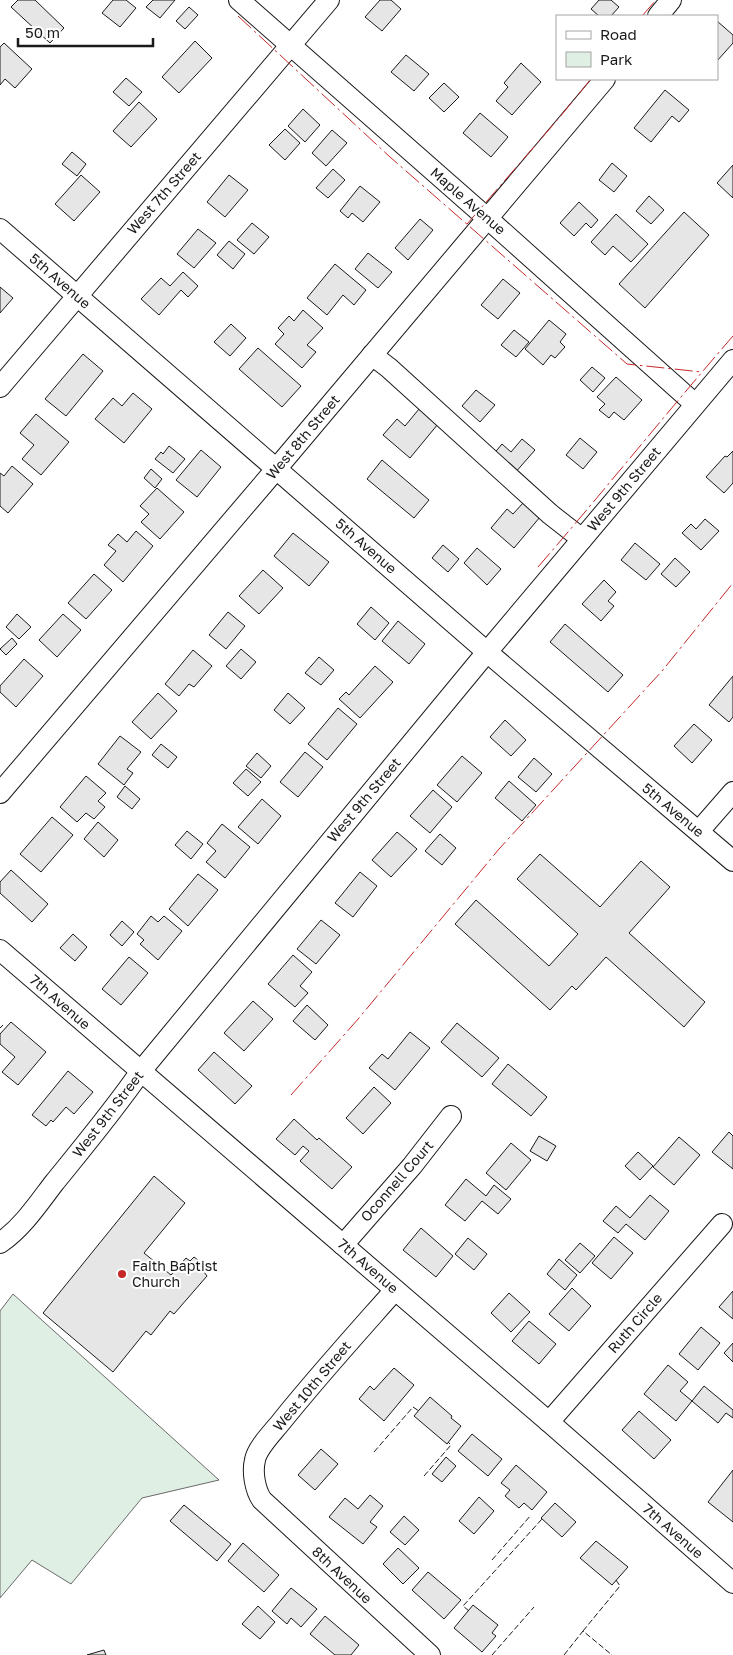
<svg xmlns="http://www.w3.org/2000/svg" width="733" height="1655" viewBox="0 0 733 1655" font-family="'Golos Text',sans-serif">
	<rect width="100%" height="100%" fill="#fff"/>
	<polygon fill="#e0efe3" stroke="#6a6a6a" points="13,1294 219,1480 142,1498 71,1584 32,1560 0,1598 0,1311"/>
	<g fill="#e6e6e6" stroke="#1a1a1a">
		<polygon points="18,0 35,0 64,28 50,43 11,7"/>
		<polygon points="113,0 126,0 136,8 120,27 102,13"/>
		<polygon points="153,0 175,0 160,18 146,7"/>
		<polygon points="380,0 391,0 401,9 382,31 365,17"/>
		<polygon points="599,0 611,0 619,7 611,16 599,16 591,9"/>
		<polygon points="189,7 198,15 185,29 176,21"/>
		<polygon points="717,21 733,35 733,43 717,61"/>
		<polygon points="195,41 212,58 179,93 162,77"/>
		<polygon points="4,43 32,69 15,88 5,79 0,85 0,47"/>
		<polygon points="406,55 429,74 414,91 391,72"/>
		<polygon points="521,63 541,82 512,115 496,101 508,87 504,83"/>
		<polygon points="126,78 142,92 129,106 113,92"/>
		<polygon points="444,83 459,97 444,112 429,98"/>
		<polygon points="665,90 689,110 679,122 672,116 651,142 634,128"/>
		<polygon points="139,102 157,119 131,147 113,131"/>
		<polygon points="303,109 320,125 305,142 288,126"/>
		<polygon points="480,113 508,137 491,157 463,133"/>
		<polygon points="285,129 300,143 285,160 269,145"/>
		<polygon points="332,130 347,143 326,166 312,153"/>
		<polygon points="72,152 86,164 77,176 62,164"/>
		<polygon points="612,163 627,176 614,192 599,180"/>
		<polygon points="733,165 733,198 717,183"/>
		<polygon points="333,169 345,180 328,198 316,188"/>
		<polygon points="81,175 100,192 74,221 55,204"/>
		<polygon points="229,175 248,190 225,217 207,202"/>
		<polygon points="360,186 380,202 363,222 352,213 348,218 340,211"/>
		<polygon points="649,196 664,210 651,224 636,211"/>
		<polygon points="579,202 598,220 591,228 586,223 574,236 560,223"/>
		<polygon points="684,212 709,235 645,308 619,284"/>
		<polygon points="616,214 648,244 631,262 613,246 605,255 591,242"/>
		<polygon points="420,219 433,230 408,260 395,248"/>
		<polygon points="252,223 269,237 254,254 237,240"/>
		<polygon points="198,229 216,243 194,268 177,254"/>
		<polygon points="229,241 245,254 233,269 217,255"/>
		<polygon points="368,253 392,272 378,288 355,269"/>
		<polygon points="335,264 366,290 354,305 343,295 327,315 307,298"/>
		<polygon points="183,272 198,286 188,297 181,290 159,315 141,299 161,278 170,286"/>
		<polygon points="503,279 520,293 498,319 481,305"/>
		<polygon points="0,287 13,298 0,313"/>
		<polygon points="303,310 323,328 307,345 316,352 302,368 275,344 284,334 278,328 289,316 294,321"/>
		<polygon points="549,320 566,334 560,342 565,347 555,358 551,355 543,365 525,349"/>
		<polygon points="231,324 246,338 230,356 214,342"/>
		<polygon points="514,330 529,342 516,357 501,345"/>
		<polygon points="258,348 301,386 282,407 239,369"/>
		<polygon points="83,354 103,371 66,416 45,399"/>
		<polygon points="592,367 605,378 593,392 580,380"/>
		<polygon points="616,377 642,400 624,420 614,412 609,418 599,410 605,404 597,397"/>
		<polygon points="476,390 495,405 480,422 462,406"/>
		<polygon points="133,393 152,409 124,443 95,419 113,398 122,406"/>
		<polygon points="419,409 438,424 410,458 383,435 397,419 405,426"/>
		<polygon points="36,414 69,442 41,475 22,459 34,445 20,433"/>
		<polygon points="580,438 597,452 583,469 566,455"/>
		<polygon points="522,439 535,450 514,474 492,456 502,444 511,452"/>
		<polygon points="169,446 185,459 173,473 155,459 161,452 163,454"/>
		<polygon points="201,450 221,467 197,497 176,480"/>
		<polygon points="733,451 733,483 724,493 706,477 725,456 727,457"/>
		<polygon points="382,460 429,500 414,518 367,479"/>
		<polygon points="12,466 33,484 8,513 0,506 0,473 4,476"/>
		<polygon points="151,469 162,479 155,488 144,478"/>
		<polygon points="157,488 184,512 160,539 141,522 149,514 140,506"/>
		<polygon points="523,503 540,517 514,548 491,528 507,509 513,514"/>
		<polygon points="705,519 719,531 701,550 682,533 691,524 696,529"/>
		<polygon points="136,531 153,546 123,582 104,565 116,551 108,545 118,534 127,542"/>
		<polygon points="293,533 329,562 309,586 274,556"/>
		<polygon points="635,543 660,564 646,580 621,560"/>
		<polygon points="443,545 459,559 448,572 432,558"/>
		<polygon points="477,548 501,569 487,585 464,563"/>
		<polygon points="675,558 690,572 676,587 661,574"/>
		<polygon points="263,570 283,588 259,614 239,596"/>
		<polygon points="94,574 112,590 86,619 68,603"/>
		<polygon points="604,580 616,592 608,601 614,606 601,621 582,604"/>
		<polygon points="371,607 389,623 375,640 357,624"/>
		<polygon points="228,612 245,626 226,649 209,635"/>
		<polygon points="17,614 31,627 19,639 6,627"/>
		<polygon points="63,614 81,630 57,657 39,640"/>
		<polygon points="398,621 425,644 409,664 382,641"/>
		<polygon points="565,624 623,675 608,692 550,642"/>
		<polygon points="12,638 17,644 6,655 0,649"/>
		<polygon points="241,649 256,662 241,679 226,666"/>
		<polygon points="193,650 212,666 194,687 189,684 179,696 165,684"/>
		<polygon points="319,657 334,670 321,685 305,673"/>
		<polygon points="24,659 43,676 16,707 0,692 0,686"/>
		<polygon points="375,666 393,682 360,718 339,699 346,692 349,695"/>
		<polygon points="733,676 733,717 729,722 709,705"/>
		<polygon points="158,693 177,711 151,739 132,722"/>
		<polygon points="288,693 305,708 290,724 274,710"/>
		<polygon points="338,708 357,724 327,760 308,744"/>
		<polygon points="505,720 526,740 511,756 490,737"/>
		<polygon points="694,724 712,740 692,763 674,746"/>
		<polygon points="120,736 141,752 127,769 133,773 124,785 98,764"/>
		<polygon points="161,744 177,757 168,768 152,755"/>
		<polygon points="305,752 323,767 298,797 280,782"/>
		<polygon points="257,753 271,766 261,778 246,766"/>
		<polygon points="462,756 482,773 457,802 437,785"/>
		<polygon points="534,758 552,774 536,792 518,777"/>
		<polygon points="246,769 261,782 248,796 233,783"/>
		<polygon points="86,776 106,793 98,801 105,807 94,819 86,813 77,822 60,807"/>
		<polygon points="509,781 536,805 522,821 495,798"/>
		<polygon points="125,786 140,799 132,809 117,797"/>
		<polygon points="433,790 452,807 430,833 410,816"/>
		<polygon points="262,799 281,816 258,844 238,827"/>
		<polygon points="52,817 73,835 41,872 20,854"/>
		<polygon points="98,822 118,840 104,857 84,839"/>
		<polygon points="222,824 250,847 225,878 206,862 216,851 207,843"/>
		<polygon points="187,831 203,844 191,859 175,845"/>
		<polygon points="397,832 417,849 391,877 372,860"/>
		<polygon points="440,834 456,848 442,865 425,851"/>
		<polygon points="540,854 600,907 641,861 670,887 629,933 705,1002 684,1027 606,957 576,990 572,986 550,1010 455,924 476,900 549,966 578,934 517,879"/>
		<polygon points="11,870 48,904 32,922 0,893 0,882"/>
		<polygon points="360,872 377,886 353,917 335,903"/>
		<polygon points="198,874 218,890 188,926 169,909"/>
		<polygon points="151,916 158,922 164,916 182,931 158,960 140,944 144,940 137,934"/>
		<polygon points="321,920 340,935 316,964 297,949"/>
		<polygon points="122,921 134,932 122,946 110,935"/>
		<polygon points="73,934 87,947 75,961 60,948"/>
		<polygon points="293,955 312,972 300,986 308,993 295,1007 268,984"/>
		<polygon points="129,957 148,973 121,1005 102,989"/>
		<polygon points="253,1001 273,1019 244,1051 224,1033"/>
		<polygon points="307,1005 328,1025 315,1040 293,1021"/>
		<polygon points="11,1022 46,1052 18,1085 2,1072 15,1057 0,1044 0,1034"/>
		<polygon points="457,1023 499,1058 482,1077 441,1042"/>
		<polygon points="410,1032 430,1048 395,1090 369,1068 382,1054 388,1059"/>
		<polygon points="214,1052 252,1086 235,1104 198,1070"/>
		<polygon points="508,1064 547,1097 531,1116 492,1084"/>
		<polygon points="68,1071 93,1092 74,1114 66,1107 53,1122 51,1120 46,1126 32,1115"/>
		<polygon points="374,1087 391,1103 363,1134 346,1118"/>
		<polygon points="294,1119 317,1140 319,1138 352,1167 332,1189 300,1161 309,1151 303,1146 295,1155 276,1139"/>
		<polygon points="729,1132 733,1136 733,1169 712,1152"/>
		<polygon points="539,1136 556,1146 547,1161 530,1151"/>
		<polygon points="679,1137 700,1155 674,1185 653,1167"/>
		<polygon points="511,1143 531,1160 506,1190 486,1173"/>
		<polygon points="638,1152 653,1166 640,1180 625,1166"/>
		<polygon points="154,1176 185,1203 144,1253 171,1275 186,1258 190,1261 194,1257 208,1268 204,1272 207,1276 174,1314 170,1311 151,1335 146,1331 113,1372 43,1313"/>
		<polygon points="466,1179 486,1196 494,1185 511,1199 498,1214 482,1201 465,1221 445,1205"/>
		<polygon points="650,1195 669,1211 645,1240 626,1224 618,1233 603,1221 616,1206 630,1218"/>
		<polygon points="421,1228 453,1256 436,1277 403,1250"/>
		<polygon points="614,1237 633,1253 611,1279 592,1263"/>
		<polygon points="468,1238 487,1254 474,1270 455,1254"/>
		<polygon points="580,1243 595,1256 580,1273 565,1260"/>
		<polygon points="559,1259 577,1275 565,1290 547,1274"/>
		<polygon points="572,1288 591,1306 569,1331 549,1314"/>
		<polygon points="733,1291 733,1319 719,1307"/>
		<polygon points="509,1293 530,1312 511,1332 491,1313"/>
		<polygon points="529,1321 556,1344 539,1364 512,1341"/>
		<polygon points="701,1327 720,1343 698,1370 679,1354"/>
		<polygon points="733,1343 733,1362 724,1353"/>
		<polygon points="668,1365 688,1382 680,1391 692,1401 704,1386 733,1410 733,1418 726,1413 718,1423 692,1401 676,1421 644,1394"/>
		<polygon points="394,1368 414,1385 384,1421 359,1399 370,1386 374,1390"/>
		<polygon points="430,1397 452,1416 451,1418 461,1426 447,1444 414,1416"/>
		<polygon points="639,1411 671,1440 654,1459 622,1430"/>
		<polygon points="472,1434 502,1459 488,1476 458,1451"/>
		<polygon points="321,1449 338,1464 315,1490 298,1475"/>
		<polygon points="446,1457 456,1466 442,1482 432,1474"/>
		<polygon points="516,1465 547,1492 532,1510 524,1503 519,1508 505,1496 510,1490 501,1483"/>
		<polygon points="733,1470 733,1522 708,1502"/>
		<polygon points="370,1495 383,1506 370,1522 377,1527 363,1544 329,1517 345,1498 358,1509"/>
		<polygon points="479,1497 494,1511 474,1534 459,1521"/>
		<polygon points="555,1503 576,1522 562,1537 541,1518"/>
		<polygon points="184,1505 231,1544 217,1561 170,1521"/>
		<polygon points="404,1516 419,1530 405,1545 390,1532"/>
		<polygon points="596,1541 628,1567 612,1585 580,1558"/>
		<polygon points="243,1543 279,1575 264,1592 228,1561"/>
		<polygon points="398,1548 419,1568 403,1584 383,1564"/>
		<polygon points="428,1572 461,1600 444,1619 412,1590"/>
		<polygon points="291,1588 317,1609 301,1627 291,1618 287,1624 272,1611"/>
		<polygon points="473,1605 498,1625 492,1633 496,1636 482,1652 454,1628"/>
		<polygon points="258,1606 275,1622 260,1639 242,1624"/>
		<polygon points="325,1616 359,1645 351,1655 335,1655 310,1634"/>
		<polygon points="104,1650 106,1655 87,1655"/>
	</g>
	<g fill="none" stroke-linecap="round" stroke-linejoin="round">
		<defs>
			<g id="minor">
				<polyline points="239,0 487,218 695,404"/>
				<polyline points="658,16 671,0"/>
				<polyline points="0,229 487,652 733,861"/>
				<polyline points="372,355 389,368 550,514 582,539"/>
				<polyline points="0,387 329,0"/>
				<polyline points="0,793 277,468 605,79"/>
				<polyline points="699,831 733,792"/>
				<polyline points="0,950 549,1422 733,1583"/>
				<path d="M0,1243C22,1228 38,1204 54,1183C84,1146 114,1110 141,1071L487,652L733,360"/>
				<polyline points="343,1245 412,1166 451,1116"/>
				<path d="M395,1290C357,1333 317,1377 281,1422C273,1432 257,1448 255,1460C252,1472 255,1490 262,1500L430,1655"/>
				<polyline points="549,1422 722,1224"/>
			</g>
		</defs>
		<use href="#minor" stroke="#1a1a1a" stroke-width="22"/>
		<use href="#minor" stroke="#fff" stroke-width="20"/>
		<g stroke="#1a1a1a" stroke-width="1" stroke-dasharray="6 2.5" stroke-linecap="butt">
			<polyline points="0,1028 3,1025"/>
			<polyline points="374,1452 413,1407 419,1411"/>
			<polyline points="424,1476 451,1445 448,1442"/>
			<polyline points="492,1560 531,1515"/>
			<polyline points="469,1611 463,1606 542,1519"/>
			<polyline points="583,1631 620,1586 616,1580"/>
			<polyline points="492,1655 534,1607"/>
			<polyline points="564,1655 583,1631 612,1655"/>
		</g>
		<g stroke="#c62828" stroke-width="1" stroke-dasharray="18 4 2.5 4" stroke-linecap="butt">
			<polyline points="238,16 390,157 627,364 702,372"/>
			<polyline points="642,16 656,0"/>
			<polyline points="467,224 559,118 591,79"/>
			<path d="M538,567C604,491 667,412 733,336"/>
			<polyline points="291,1095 359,1018 499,849 662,671 733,583"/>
		</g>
	</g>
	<circle fill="#c62828" stroke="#fff" stroke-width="2" cx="122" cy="1274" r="5"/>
	<g text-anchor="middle" stroke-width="4" stroke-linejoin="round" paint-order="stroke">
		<g font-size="14" fill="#1a1a1a" stroke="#fff">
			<text transform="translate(164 193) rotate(-49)" y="5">West 7th Street</text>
			<text transform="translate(468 201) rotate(41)" y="5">Maple Avenue</text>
			<text transform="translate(60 281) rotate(41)" y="5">5th Avenue</text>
			<text transform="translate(303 437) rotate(-50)" y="5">West 8th Street</text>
			<text transform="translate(624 489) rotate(-50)" y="5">West 9th Street</text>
			<text transform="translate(366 546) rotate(41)" y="5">5th Avenue</text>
			<text transform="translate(364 800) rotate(-50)" y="5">West 9th Street</text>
			<text transform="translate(673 810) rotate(40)" y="5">5th Avenue</text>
			<text transform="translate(60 1002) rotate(41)" y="5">7th Avenue</text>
			<text transform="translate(108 1114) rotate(-52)" y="5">West 9th Street</text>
			<text transform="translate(397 1181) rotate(-49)" y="5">Oconnell Court</text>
			<text transform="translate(368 1266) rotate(41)" y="5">7th Avenue</text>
			<text transform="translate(635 1323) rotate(-49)" y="5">Ruth Circle</text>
			<text transform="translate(312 1386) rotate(-50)" y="5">West 10th Street</text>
			<text transform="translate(673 1531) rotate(41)" y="5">7th Avenue</text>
			<text transform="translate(342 1575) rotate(43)" y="5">8th Avenue</text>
		</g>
		<g font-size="14" fill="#1a1a1a" stroke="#fff" text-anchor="start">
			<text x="132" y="1271">Faith Baptist<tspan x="132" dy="16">Church</tspan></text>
		</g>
	</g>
	<rect x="556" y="15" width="162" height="65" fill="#ffffff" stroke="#a3a3a3"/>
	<rect x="566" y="31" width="25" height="8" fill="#ffffff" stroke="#a3a3a3"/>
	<text x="600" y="40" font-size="15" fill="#1a1a1a">Road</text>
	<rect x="566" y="52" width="25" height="15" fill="#e0efe3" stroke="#a3a3a3"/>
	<text x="600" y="65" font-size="15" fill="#1a1a1a">Park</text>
	<path d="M18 38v8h135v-8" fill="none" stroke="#1a1a1a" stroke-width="2.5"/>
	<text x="25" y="38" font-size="15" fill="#1a1a1a" stroke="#ffffff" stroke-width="4" paint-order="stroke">50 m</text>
</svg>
